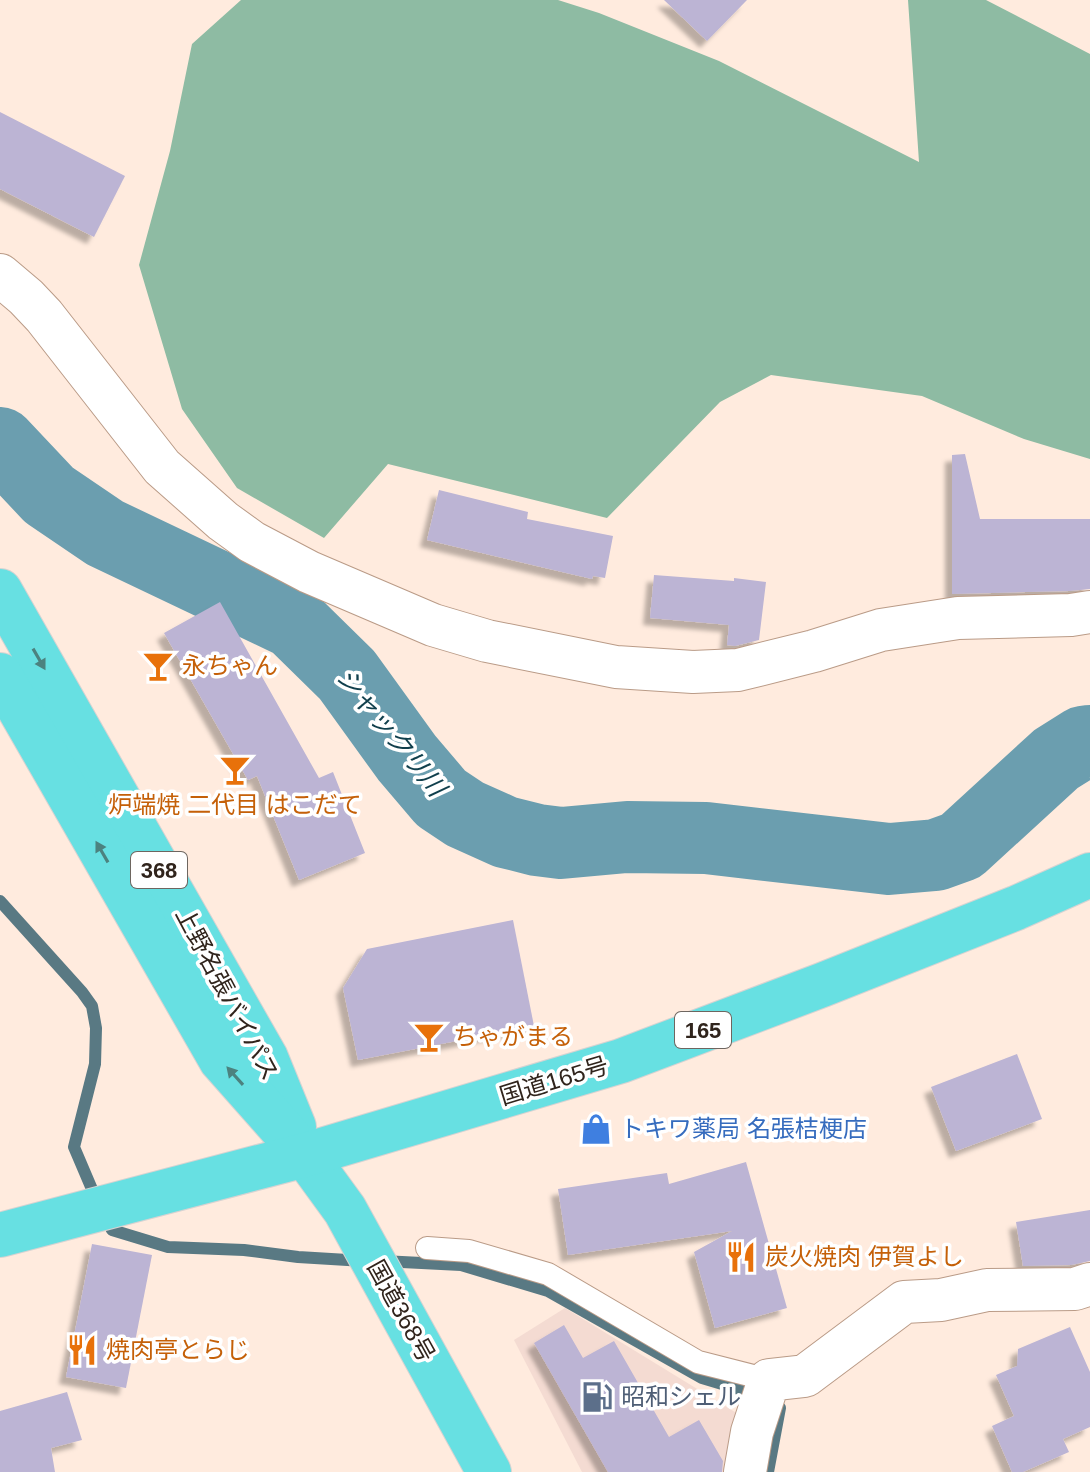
<svg xmlns="http://www.w3.org/2000/svg" width="1090" height="1472" viewBox="0 0 1090 1472" font-family="Arial,'Noto Sans JP',sans-serif">
	<defs>
		<filter id="shadow"><feDropShadow dx="-7" dy="7" stdDeviation="2" flood-color="#0004"/></filter>
	</defs>
	<rect width="100%" height="100%" fill="#ffebde"/>
	<polygon fill="#f4dbd2" points="565,1308 743,1417 733,1472 582,1472 514,1340"/>
	<polygon fill="#8ebba3" points="241,0 558,0 599,13 719,61 919,162 908,0 986,0 1090,54 1090,459 1024,439 922,396 771,375 720,402 607,518 388,464 324,538 237,488 182,409 139,265 170,151 192,44"/>
	<g fill="none" stroke-linecap="round" stroke-linejoin="round">
		<g stroke="#597983" stroke-width="12">
			<polyline points="0,901 82,992 92,1006 96,1028 95,1064 74,1147 97,1201"/>
			<polyline points="105,1217 112,1230 168,1247 244,1250 298,1257 364,1261"/>
			<polyline points="382,1261 461,1265 548,1291 702,1378 759,1395"/>
			<polyline points="768,1472 780,1408"/>
		</g>
		<polyline stroke="#6b9eaf" stroke-width="72" points="0,443 49,495 105,533 294,623 347,675 407,758 441,798 465,814 505,832 537,840 561,843 627,837 706,838 889,859 936,855 961,846 1056,759 1083,742 1090,741"/>
	</g>
	<g fill="#bcb4d4" filter="url(#shadow)">
		<polygon points="664,0 747,0 707,41"/>
		<polygon points="0,112 125,176 94,237 0,189"/>
		<polygon points="965,454 980,519 1090,519 1090,589 1069,591 952,594 952,455"/>
		<polygon points="439,490 528,512 527,519 613,536 605,578 593,576 592,579 427,540"/>
		<polygon points="654,575 734,581 734,578 766,582 759,640 735,646 727,645 729,625 650,618"/>
		<polygon points="220,602 319,778 333,772 365,853 299,880 257,776 248,780 164,633"/>
		<polygon points="513,920 534,1026 358,1060 343,988 367,949"/>
		<polygon points="1017,1054 1042,1119 956,1151 931,1087"/>
		<polygon points="746,1162 787,1308 715,1328 694,1252 732,1231 568,1255 558,1189 667,1173 669,1184"/>
		<polygon points="1090,1210 1090,1261 1071,1265 1023,1266 1016,1222"/>
		<polygon points="92,1244 152,1255 126,1388 66,1377"/>
		<polygon points="564,1325 583,1358 614,1341 669,1437 699,1420 723,1461 722,1472 608,1472 534,1343"/>
		<polygon points="1070,1327 1090,1372 1090,1427 1063,1439 1069,1452 1023,1472 1012,1472 992,1426 1014,1416 996,1375 1017,1366 1018,1349"/>
		<polygon points="67,1392 82,1440 51,1448 55,1472 0,1472 0,1411"/>
	</g>
	<g fill="none" stroke-linecap="round" stroke-linejoin="round">
		<defs>
			<polyline id="lane" points="427,1248 469,1251 548,1274 698,1362 769,1380"/>
			<g id="street">
				<polyline points="0,275 26,297 44,316 162,467 223,521 252,542 309,572 433,625 487,641 616,667 693,672 738,670 814,651 881,630 958,618 1071,615 1090,612"/>
				<polyline points="745,1472 752,1432 769,1380 805,1376 904,1302 941,1300 987,1290 1075,1289 1090,1284"/>
			</g>
			<g id="highway">
				<polyline points="0,591 266,1058 294,1127"/>
				<polyline points="0,675 221,1060 305,1155 345,1210 489,1472"/>
				<polyline points="0,1235 305,1155 621,1061 822,985 1016,908 1090,875"/>
			</g>
		</defs>
		<use href="#lane" stroke="#ba9b87" stroke-width="24"/>
		<use href="#street" stroke="#ba9b87" stroke-width="44"/>
		<use href="#highway" stroke="#d6d3d2" stroke-width="46"/>
		<use href="#lane" stroke="#fff" stroke-width="22"/>
		<use href="#street" stroke="#fff" stroke-width="42"/>
		<use href="#highway" stroke="#67e0e2" stroke-width="44"/>
	</g>
	<defs><path id="oneway-solid" d="M-6-.8H1V-3.2L6.5 0L1 3.2V.8H-6Z" transform="scale(2)"/></defs>
	<g fill="#4c827f">
		<use href="#oneway-solid" transform="translate(39 659) rotate(60)"/>
		<use href="#oneway-solid" transform="translate(102 852) rotate(-120)"/>
		<use href="#oneway-solid" transform="translate(235 1076) rotate(-132)"/>
	</g>
	<defs>
		<symbol id="bar-bare" viewBox="-9 -9 18 18"><path d="M-6-5H6L.8 .8V4.5H3.5V6h-7V4.5H-.8V.8Z" fill="#e8710a" stroke="#fff" stroke-width="2.5" paint-order="stroke"/></symbol>
		<symbol id="shop-bare" viewBox="-9 -9 18 18"><path d="M-5-2.5h2.3a2.7 3.5 0 0 1 5.4 0H5L5.5 6h-11ZM-1.5-2.5h3a1.5 2.3 0 0 0-3 0Z" fill="#3f7fe0" stroke="#fff" stroke-width="2.5" paint-order="stroke"/></symbol>
		<symbol id="restaurant-bare" viewBox="-9 -9 18 18"><path d="M-5-6h1v4h1v-4h1v4h1v-4h1v5L-1.5 .5V6h-2V.5L-5-1ZM5-6V6H3V1.5H1.5Q1.5-4 5-6Z" fill="#e8710a" stroke="#fff" stroke-width="2.5" paint-order="stroke"/></symbol>
		<symbol id="fuel-bare" viewBox="-9 -9 18 18"><path d="M-5.5-6h7V0h2V4h1.3V-2.5L3-4.5l.8-.8L6-3V5H2.5V1h-1V6h-7ZM-4.2-4.7v3.2H.2V-4.7Z" fill="#5c6f8a" stroke="#fff" stroke-width="2.5" paint-order="stroke"/></symbol>
	</defs>
	<g fill-rule="evenodd">
		<use href="#bar-bare" x="136" y="644" width="44" height="44"/>
		<use href="#bar-bare" x="213" y="748" width="44" height="44"/>
		<use href="#bar-bare" x="407" y="1015" width="44" height="44"/>
		<use href="#shop-bare" x="574" y="1107" width="44" height="44"/>
		<use href="#restaurant-bare" x="719" y="1235" width="44" height="44"/>
		<use href="#restaurant-bare" x="60" y="1328" width="44" height="44"/>
		<use href="#fuel-bare" x="575" y="1375" width="44" height="44"/>
	</g>
	<g text-anchor="middle" stroke-width="7" stroke-linejoin="round" paint-order="stroke">
		<g fill="#fff" stroke="#6e6660" stroke-width="2">
			<rect x="131" y="852" width="56" height="36" rx="6"/>
			<rect x="675" y="1012" width="56" height="36" rx="6"/>
		</g>
		<g font-size="22" font-weight="bold" fill="#30241c">
			<text x="159" y="878">368</text>
			<text x="703" y="1038">165</text>
		</g>
		<g font-size="24" fill="#c56008" stroke="#fff" text-anchor="start">
			<text x="182" y="674">永ちゃん</text>
			<text x="235" y="813" text-anchor="middle">炉端焼 二代目 はこだて</text>
			<text x="453" y="1045">ちゃがまる</text>
			<text x="765" y="1265">炭火焼肉 伊賀よし</text>
			<text x="106" y="1358">焼肉亭とらじ</text>
		</g>
		<g font-size="24" fill="#30241c" stroke="#fff">
			<text transform="translate(227 994) rotate(62)" y="8">上野名張バイパス</text>
			<text transform="translate(554 1081) rotate(-17)" y="8">国道165号</text>
			<text transform="translate(401 1311) rotate(61)" y="8">国道368号</text>
		</g>
		<g font-size="24" fill="#366cbe" stroke="#fff" text-anchor="start">
			<text x="620" y="1137">トキワ薬局 名張桔梗店</text>
		</g>
		<g font-size="24" fill="#4e5e75" stroke="#fff" text-anchor="start">
			<text x="621" y="1405">昭和シェル</text>
		</g>
		<g font-size="26" font-style="italic" fill="#103f4c" stroke="#fff">
			<text transform="translate(391 732) rotate(51)" y="9">シャックリ川</text>
		</g>
	</g>
</svg>
